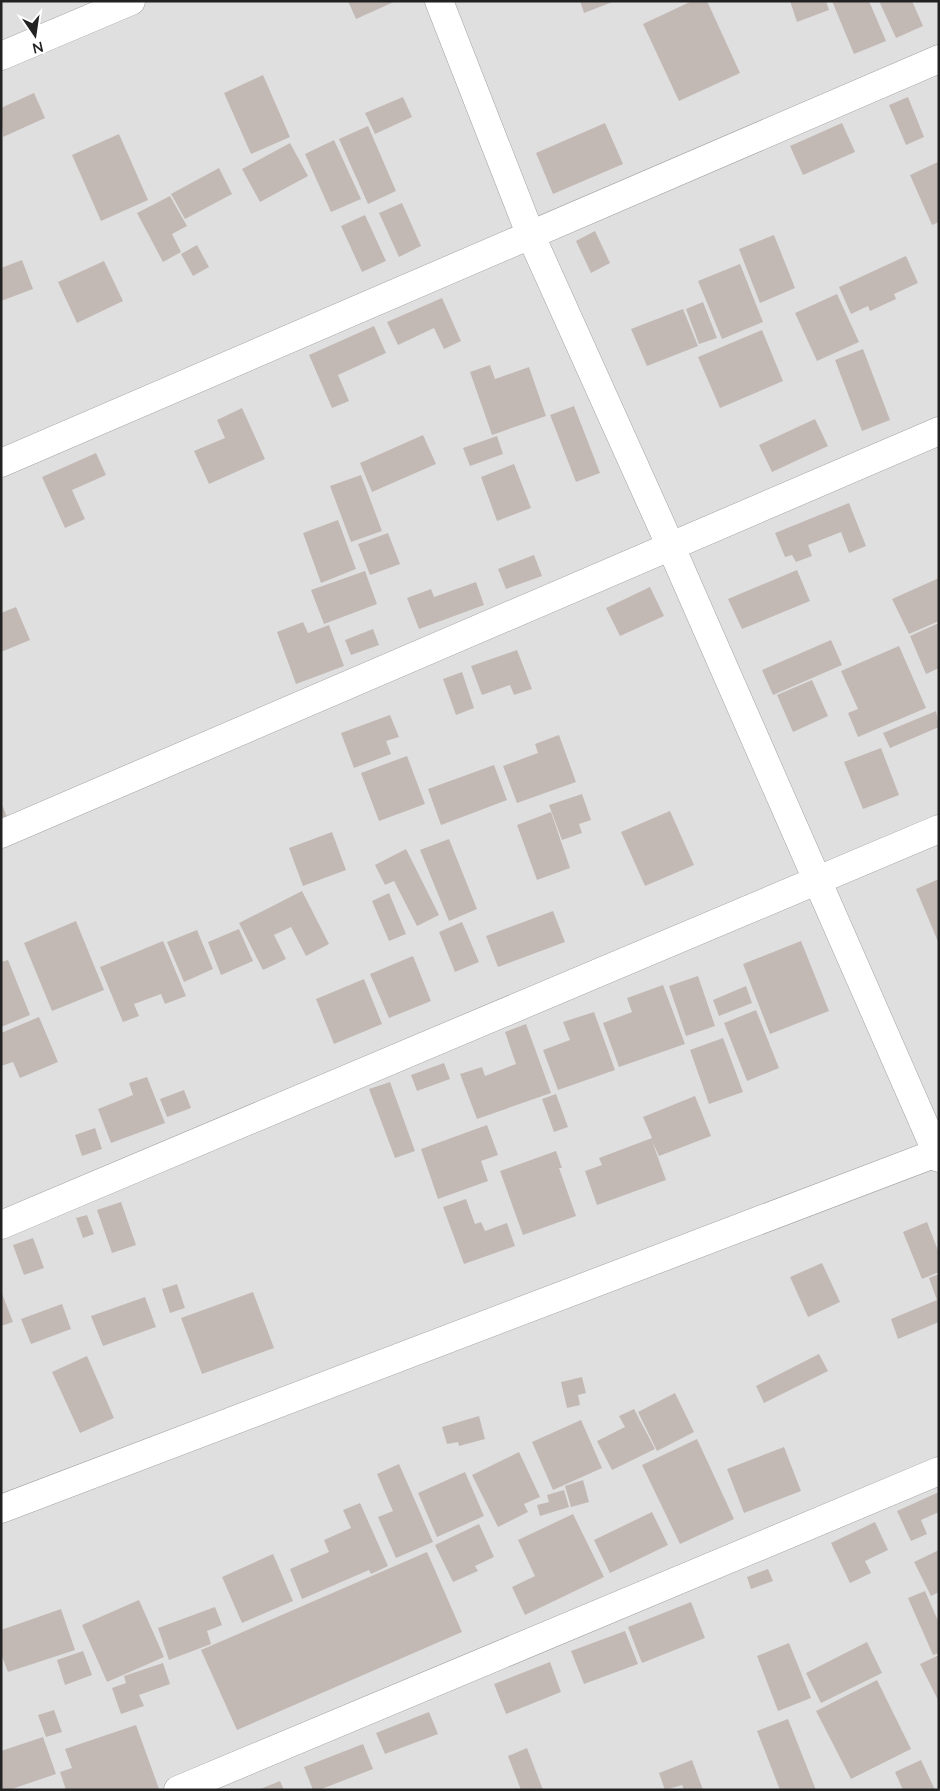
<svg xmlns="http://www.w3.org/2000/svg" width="940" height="1791" viewBox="0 0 940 1791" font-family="Lato,sans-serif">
	<rect width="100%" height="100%" fill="#f1ede9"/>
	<rect fill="#e0dfdf" x="1" y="1" width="938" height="1789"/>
	<g fill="#c2b9b5">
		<polygon points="348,1 396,1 356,19"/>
		<polygon points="580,1 615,1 584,13"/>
		<polygon points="692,1 707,1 740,73 679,101 643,24"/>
		<polygon points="790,1 826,1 829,10 797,22"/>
		<polygon points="832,1 869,1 886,41 854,54"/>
		<polygon points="879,1 912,1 923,26 896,38"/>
		<polygon points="263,75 290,137 251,154 224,93"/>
		<polygon points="34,93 45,118 3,137 1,108"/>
		<polygon points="403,97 412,117 375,134 365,113"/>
		<polygon points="908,97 924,137 906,145 889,105"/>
		<polygon points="605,123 623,164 553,194 536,153"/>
		<polygon points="842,123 855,152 803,175 790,146"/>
		<polygon points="368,126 396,191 368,204 339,139"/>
		<polygon points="119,134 148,200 101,221 72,155"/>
		<polygon points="334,140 361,199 331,212 305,154"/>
		<polygon points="290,143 308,176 260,202 242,169"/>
		<polygon points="938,162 939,222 932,225 910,175"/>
		<polygon points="219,168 232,194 185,219 171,194"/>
		<polygon points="170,196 187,226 172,234 181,252 163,262 137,213"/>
		<polygon points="402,203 421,246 399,257 379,213"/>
		<polygon points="365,215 386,261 362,272 341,226"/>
		<polygon points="595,231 610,263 591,273 576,241"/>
		<polygon points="774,235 795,288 760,303 739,249"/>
		<polygon points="197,245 209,267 193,276 181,254"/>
		<polygon points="906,256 918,283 894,294 896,299 870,311 868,306 851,314 839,287"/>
		<polygon points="22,260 33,289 1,301 1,268"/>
		<polygon points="104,261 123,301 77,323 58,282"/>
		<polygon points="740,264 763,322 722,339 698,281"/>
		<polygon points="837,294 859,342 817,361 795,313"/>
		<polygon points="442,298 461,341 444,349 434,328 398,345 387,322"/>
		<polygon points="703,302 717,338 699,344 686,309"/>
		<polygon points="683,309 698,346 647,366 631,329"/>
		<polygon points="374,326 386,353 338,375 349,401 332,408 309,355"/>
		<polygon points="762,330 783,381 720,408 698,357"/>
		<polygon points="863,349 890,420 862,431 835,360"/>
		<polygon points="490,365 495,379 529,367 546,416 492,435 470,372"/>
		<polygon points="574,406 600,473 576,482 550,415"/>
		<polygon points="242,408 265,459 209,484 194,451 225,438 217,420"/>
		<polygon points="815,419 828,446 772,472 759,445"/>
		<polygon points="423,435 436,464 372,492 360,463"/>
		<polygon points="497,436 503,454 470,466 463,448"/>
		<polygon points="96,453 106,475 72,490 85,519 65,528 42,477"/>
		<polygon points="514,464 531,508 497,521 481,477"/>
		<polygon points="361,475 382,531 351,542 330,486"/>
		<polygon points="849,503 866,546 849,553 841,532 808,545 812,556 796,562 792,555 785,557 775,533"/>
		<polygon points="338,520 356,569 321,583 303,533"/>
		<polygon points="388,533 400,564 370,575 358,544"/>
		<polygon points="534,555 542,576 506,589 498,569"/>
		<polygon points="797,570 810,601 742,629 728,599"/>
		<polygon points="365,571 377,604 324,624 311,590"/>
		<polygon points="939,578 939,621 909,634 892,599"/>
		<polygon points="476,582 484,605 419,629 407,598 431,589 434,597"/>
		<polygon points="650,587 664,616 620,636 606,608"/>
		<polygon points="16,607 30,640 1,652 1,613"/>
		<polygon points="303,622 308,633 329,625 344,666 296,684 277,632"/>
		<polygon points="939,623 939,668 926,674 910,636"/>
		<polygon points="373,629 379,645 351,655 345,640"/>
		<polygon points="831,640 842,665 773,695 762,670"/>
		<polygon points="899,646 926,708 858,737 848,713 858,709 841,671"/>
		<polygon points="517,650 532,689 514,695 510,685 482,695 471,666"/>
		<polygon points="462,672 474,708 456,715 443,679"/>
		<polygon points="812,680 828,716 793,732 777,695"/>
		<polygon points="936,711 939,727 890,748 883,733"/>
		<polygon points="390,715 399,737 386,741 391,754 354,768 341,733"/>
		<polygon points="559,735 576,782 517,803 503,766 538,753 535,744"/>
		<polygon points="881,748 899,795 863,809 844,762"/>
		<polygon points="407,756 425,804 379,821 361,773"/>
		<polygon points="494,765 507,800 441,825 428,789"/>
		<polygon points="582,794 591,820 579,824 582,833 562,840 549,805"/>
		<polygon points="1,802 7,817 1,819"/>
		<polygon points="670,811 694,865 645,886 621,832"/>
		<polygon points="551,812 570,868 537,880 517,825"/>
		<polygon points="332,832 346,870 303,886 289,848"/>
		<polygon points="449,839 477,909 449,921 420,850"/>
		<polygon points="406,849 439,915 417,926 394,881 385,885 375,865"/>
		<polygon points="939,879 939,944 916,889"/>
		<polygon points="302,891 329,944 306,956 291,927 274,935 286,959 263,970 239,923"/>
		<polygon points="389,893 406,934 389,941 372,901"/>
		<polygon points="553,911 565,942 498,967 486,936"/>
		<polygon points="76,921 104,990 52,1011 24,943"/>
		<polygon points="462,922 479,962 455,972 439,932"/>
		<polygon points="239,929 253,961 221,975 208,942"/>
		<polygon points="197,930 213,969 184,982 167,942"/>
		<polygon points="163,941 186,996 165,1004 161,994 134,1004 139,1016 123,1022 100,967"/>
		<polygon points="801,941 829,1011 770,1034 743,964"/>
		<polygon points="413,956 431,1001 389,1018 370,974"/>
		<polygon points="8,960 30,1015 1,1027 1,962"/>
		<polygon points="698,976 715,1026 686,1036 669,986"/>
		<polygon points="364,979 382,1024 334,1044 316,999"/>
		<polygon points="663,985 685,1044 619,1067 603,1023 632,1012 627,998"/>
		<polygon points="746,986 752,1003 719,1016 713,1000"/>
		<polygon points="756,1010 779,1068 747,1081 724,1023"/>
		<polygon points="594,1012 615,1070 558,1090 543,1050 570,1040 563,1022"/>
		<polygon points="39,1017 58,1062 20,1078 13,1062 1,1066 1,1033"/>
		<polygon points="526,1024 551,1093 477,1119 460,1074 482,1067 485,1076 516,1064 505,1032"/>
		<polygon points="723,1038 743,1092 709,1104 690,1050"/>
		<polygon points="444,1063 450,1079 417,1091 411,1075"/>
		<polygon points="147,1077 165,1123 111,1143 98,1109 133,1095 129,1083"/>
		<polygon points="390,1082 415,1151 395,1158 369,1089"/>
		<polygon points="184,1090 191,1108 167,1117 160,1099"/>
		<polygon points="556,1094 568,1127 554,1132 542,1099"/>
		<polygon points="695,1096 711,1136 659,1156 652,1141 666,1180 597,1205 585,1171 602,1165 599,1158 652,1138 643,1117"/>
		<polygon points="487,1125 498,1155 481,1161 488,1181 438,1199 421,1149"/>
		<polygon points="95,1128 102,1149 82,1156 75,1135"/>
		<polygon points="556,1151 562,1168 559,1168 576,1216 523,1235 500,1171"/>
		<polygon points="466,1199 475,1224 481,1222 485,1231 507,1223 515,1246 464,1264 443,1207"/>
		<polygon points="121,1202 136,1245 112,1253 97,1210"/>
		<polygon points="87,1215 94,1234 83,1238 76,1218"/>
		<polygon points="927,1222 939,1253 939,1272 922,1279 903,1232"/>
		<polygon points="33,1238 44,1268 24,1275 13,1245"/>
		<polygon points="822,1263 840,1302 808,1317 790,1277"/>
		<polygon points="939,1274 939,1322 898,1339 891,1319 937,1300 929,1278"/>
		<polygon points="177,1284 185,1308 170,1313 162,1289"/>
		<polygon points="1,1291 13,1322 1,1326"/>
		<polygon points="253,1292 274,1348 202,1374 181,1318"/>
		<polygon points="145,1297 156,1327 103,1346 91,1316"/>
		<polygon points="62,1304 71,1329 31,1344 21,1319"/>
		<polygon points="819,1354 828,1371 764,1403 756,1386"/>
		<polygon points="87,1356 114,1418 80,1433 52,1372"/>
		<polygon points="582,1377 586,1393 578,1395 580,1405 567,1408 561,1382"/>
		<polygon points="675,1393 694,1432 657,1451 638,1412"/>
		<polygon points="634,1409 655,1449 612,1470 597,1441 625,1427 619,1416"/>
		<polygon points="479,1416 485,1439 459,1446 458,1442 447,1444 442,1427"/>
		<polygon points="581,1420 602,1468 553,1490 532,1442"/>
		<polygon points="697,1439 734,1519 680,1544 642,1465"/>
		<polygon points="784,1447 801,1491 744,1513 727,1469"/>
		<polygon points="519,1452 540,1497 524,1504 528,1512 498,1527 472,1475"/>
		<polygon points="399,1464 433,1542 396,1558 378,1517 393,1511 377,1474"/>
		<polygon points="465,1472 484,1516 437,1537 418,1493"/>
		<polygon points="583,1480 589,1502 571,1507 565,1486"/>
		<polygon points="564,1490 569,1507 540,1516 537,1505 549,1502 547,1495"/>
		<polygon points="939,1492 939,1512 921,1520 927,1534 911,1541 897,1511"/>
		<polygon points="360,1503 388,1566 371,1574 369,1570 302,1599 290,1569 329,1552 324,1540 351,1528 343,1510"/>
		<polygon points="652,1512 668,1545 610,1573 594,1540"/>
		<polygon points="573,1514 604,1577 525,1615 512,1587 535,1576 518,1540"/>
		<polygon points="875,1522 888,1550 865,1561 871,1573 850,1583 831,1543"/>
		<polygon points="479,1524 494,1557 475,1566 478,1571 453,1582 435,1545"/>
		<polygon points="939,1550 939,1592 931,1596 914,1562"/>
		<polygon points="427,1552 462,1632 237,1730 201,1650"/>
		<polygon points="273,1554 293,1601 242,1623 222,1577"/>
		<polygon points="768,1569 773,1581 751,1589 747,1577"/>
		<polygon points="925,1591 939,1623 939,1653 933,1655 908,1598"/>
		<polygon points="139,1600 164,1657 107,1682 82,1625"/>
		<polygon points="691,1602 705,1638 642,1663 628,1627"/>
		<polygon points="215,1607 222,1625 207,1631 211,1644 169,1660 158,1628"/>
		<polygon points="61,1609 75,1650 8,1672 1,1654 1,1630"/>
		<polygon points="625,1631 638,1664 584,1684 571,1651"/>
		<polygon points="867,1642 882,1673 821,1703 806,1673"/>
		<polygon points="789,1643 811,1698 778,1711 757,1656"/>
		<polygon points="83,1651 92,1675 65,1685 57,1660"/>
		<polygon points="939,1655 939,1702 920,1664"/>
		<polygon points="550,1662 561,1692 506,1714 494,1684"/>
		<polygon points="163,1663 170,1684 139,1695 144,1706 121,1714 112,1688 126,1683 124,1676"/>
		<polygon points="877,1680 911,1749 851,1779 816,1711"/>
		<polygon points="54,1710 62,1732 46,1737 38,1715"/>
		<polygon points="429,1712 438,1734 385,1754 376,1733"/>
		<polygon points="788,1719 816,1790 780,1790 757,1731"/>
		<polygon points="136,1725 159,1789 66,1790 60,1772 72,1768 65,1749"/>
		<polygon points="43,1737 56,1774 9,1790 1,1790 1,1751"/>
		<polygon points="363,1744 373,1769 319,1790 313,1790 304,1767"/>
		<polygon points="527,1748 543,1790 521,1790 508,1756"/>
		<polygon points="692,1760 703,1790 684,1790 682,1785 665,1790 659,1773"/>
		<polygon points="921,1760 935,1790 903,1790 895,1772"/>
		<polygon points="280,1781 284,1790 258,1790"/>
	</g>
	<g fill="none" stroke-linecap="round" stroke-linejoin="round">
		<defs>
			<g id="minor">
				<polyline points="439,1 531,236 671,547 939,1158"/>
				<polyline points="1,56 131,1"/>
				<polyline points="1,463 939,59"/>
				<polyline points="1,834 939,431"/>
				<polyline points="1,1225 939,829"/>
				<polyline points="1,1509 939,1152"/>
				<polyline points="178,1790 939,1471"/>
			</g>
		</defs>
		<use href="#minor" stroke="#a3a3a3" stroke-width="29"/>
		<use href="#minor" stroke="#fff" stroke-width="28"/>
	</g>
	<rect width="940" height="1791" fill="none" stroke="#222222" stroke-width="5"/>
	<g transform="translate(35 35) rotate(167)" stroke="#ffffff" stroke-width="4" paint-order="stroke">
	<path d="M0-4L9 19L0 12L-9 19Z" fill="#222222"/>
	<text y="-8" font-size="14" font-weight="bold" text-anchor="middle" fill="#222222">N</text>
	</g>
</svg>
